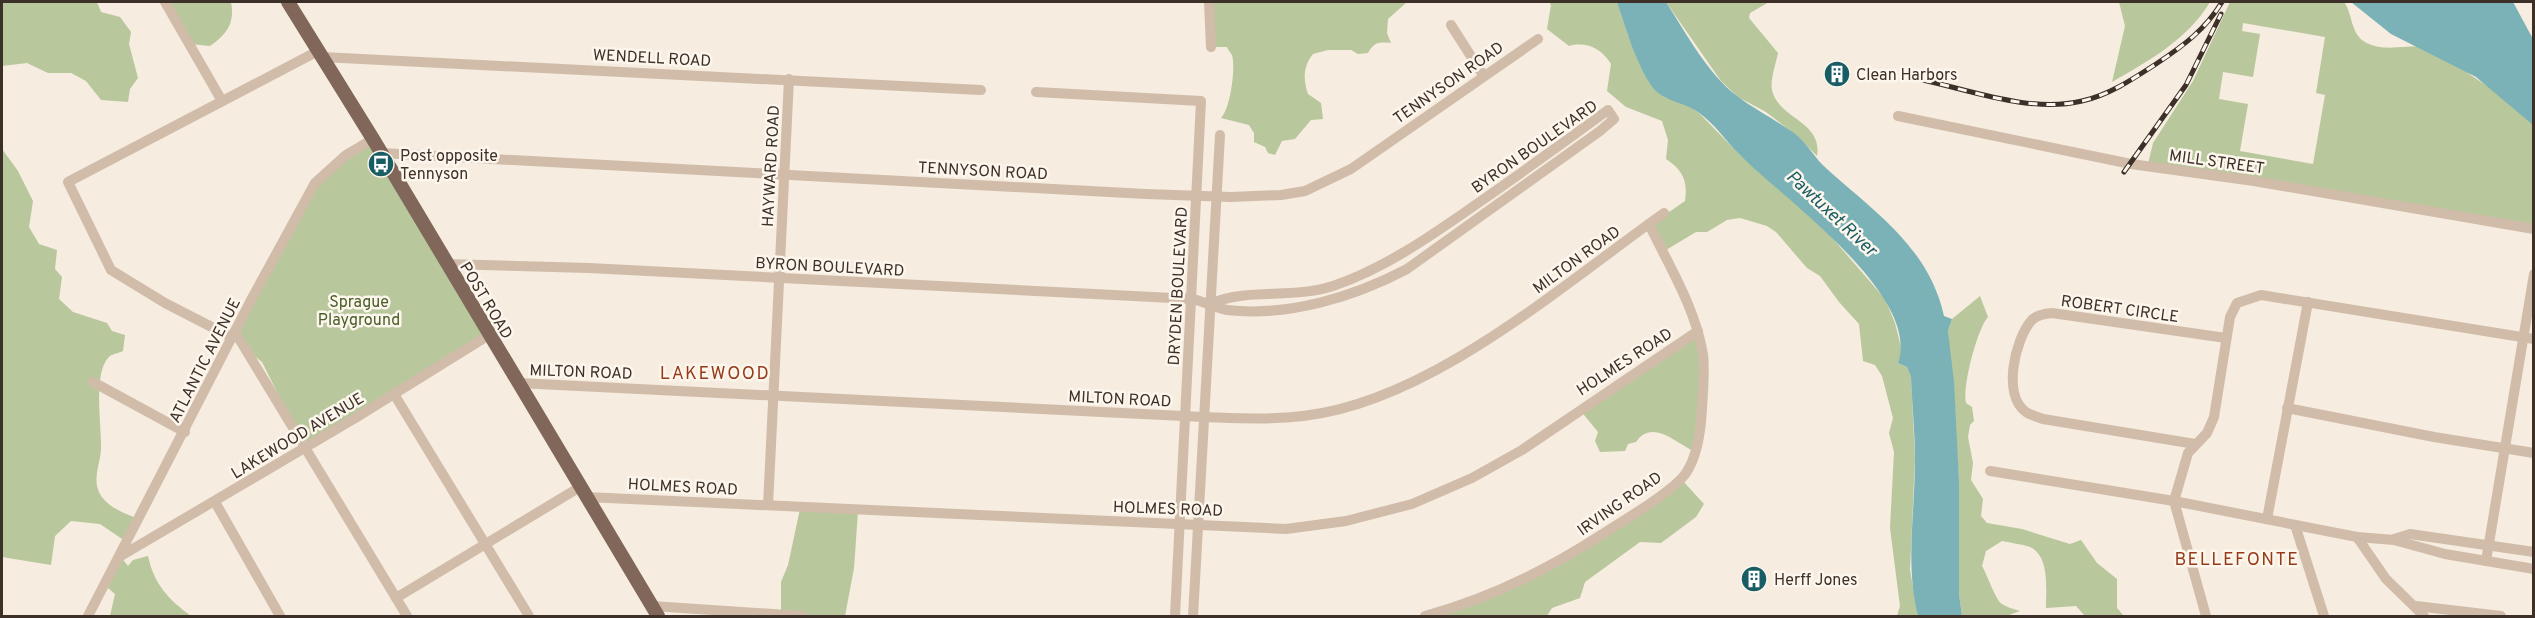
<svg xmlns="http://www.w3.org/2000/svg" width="2535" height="618" viewBox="0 0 2535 618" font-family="Overpass,sans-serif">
	<rect width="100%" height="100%" fill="#f6ecdf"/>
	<g fill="#b8c79c" fill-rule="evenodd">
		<polygon points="2,2 97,2 101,12 120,17 131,32 129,44 138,78 130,89 128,102 101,100 86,81 71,73 48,73 27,63 2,66"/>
		<path d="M166,2H231C235,23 227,34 210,46L190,44Z"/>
		<path d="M1208,2H1420H1407L1388,19L1387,33L1391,43C1379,42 1374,42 1368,53L1358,54L1351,50H1328L1313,54C1303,66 1303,80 1308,94L1321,103L1323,119L1311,120L1295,139L1282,141L1275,155L1268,153L1265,147L1254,142V133L1249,125L1221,118C1230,110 1236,68 1232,55C1232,55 1227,48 1227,47H1211Z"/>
		<path d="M1549,2H1617L1628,36L1664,97L1685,103L1699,113L1740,155L1822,226L1885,299L1895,323L1902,351L1898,363L1907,367L1911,377L1915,459L1910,570L1918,616H1897L1900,606L1890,528L1894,452L1889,433L1893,418L1882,376L1875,365L1863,361L1859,324L1839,302L1820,276L1807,268L1776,232L1767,226L1740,218L1727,220L1707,232H1696L1666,250L1652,224L1685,201C1688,181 1683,170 1666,159L1668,140L1662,121L1626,107L1607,91L1611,64C1602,49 1587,41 1569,46L1547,29L1551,5Z"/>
		<path d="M1666,2H1769L1750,13L1749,18L1778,53C1776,63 1770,80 1772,90C1778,119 1823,121 1817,156L1797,136L1766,112L1738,97L1721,81Z"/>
		<path d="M2119,2H2210C2188,39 2149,61 2112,82L2125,26Z"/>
		<path d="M2230,2H2344C2353,14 2350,33 2365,42C2387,55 2416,40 2438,50C2451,56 2462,70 2475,78C2494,91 2516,100 2533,115V230L2148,164L2153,143L2193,81ZM2243,23L2325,37L2316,93L2325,95L2313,164L2240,151L2248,104L2219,99L2223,72L2253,77L2260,34L2242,31Z"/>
		<polygon points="369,142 488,333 305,448 262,362 235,340 316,183"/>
		<path d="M2,149L18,171L33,201L29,227L39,244L57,250L55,269L62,277L59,299L73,312L107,323L112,331L125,335L123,351C119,353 113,354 110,356C92,371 102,428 101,449C100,465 92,480 100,494C108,508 125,513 138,519L128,543L100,524L71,521L55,536L51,565L2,557Z"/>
		<path d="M1980,296L1988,317C1977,329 1962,388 1966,403L1972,407L1974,421L1970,425L1968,437L1973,463L1971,480L1983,499L1981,516L1987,523L2022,529L2070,544L2081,540L2097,563L2117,579V608L2124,616H2085L2076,606L2046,608C2046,590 2050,556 2030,547C2021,544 2011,543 2002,541L1986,551L1982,566C1987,574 1996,601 2002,604C2006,607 2014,609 2020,611L2006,616H1962L1959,594V482L1948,331L1952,319Z"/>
		<path d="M1698,334L1704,357L1693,451C1675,442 1652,419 1636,442L1628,444L1625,451L1600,452L1595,441L1598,432L1580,410Z"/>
		<polygon points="1682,480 1704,504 1696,517 1661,543 1640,542 1585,582 1580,598 1552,608 1547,616 1430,616 1524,580"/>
		<polygon points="800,509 858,511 854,568 845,616 781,615 781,582 788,565"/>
		<path d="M148,556C154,584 168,599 191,616H110L115,594L108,588L121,557L128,566L133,560Z"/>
	</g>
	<g fill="#7ab2b7">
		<path d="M1617,2H1666C1686,33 1707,73 1737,96C1754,109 1776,120 1794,133C1808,144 1816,160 1827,169C1876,213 1929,248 1944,316L1952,319L1948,331L1954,382L1959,482V594L1962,616H1918C1905,564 1915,513 1915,460C1915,432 1912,404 1911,377L1907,367L1898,363C1922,295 1781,197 1739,154C1725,140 1715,124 1698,112C1686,103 1664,101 1654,89C1638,69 1625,27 1617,2Z"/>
		<polygon points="2351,2 2513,2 2533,39 2533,125 2476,77 2391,34"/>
	</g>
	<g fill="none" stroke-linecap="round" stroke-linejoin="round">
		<g stroke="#d0bca9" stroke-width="10">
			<polyline points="165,2 222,101"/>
			<polyline points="1209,2 1211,47"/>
			<polyline points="1451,25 1483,75"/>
			<polyline points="322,57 981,90"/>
			<polyline points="1036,92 1201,101 1175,616"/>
			<polyline points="1898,116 2131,164 2254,181 2534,229"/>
			<polyline points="381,153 1146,194 1231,197 1281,195 1305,191 1351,169 1538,39"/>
			<path d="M446,264L589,268L1192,299C1203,301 1216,308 1227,310C1288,317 1354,297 1407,269L1600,131L1614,119L1608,110C1563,143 1517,176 1471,208C1428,238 1383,269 1333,286C1293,299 1248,288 1212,303"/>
			<polyline points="235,332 407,616"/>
			<polyline points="233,338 165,303 111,270 68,182 318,51"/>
			<polyline points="93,382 185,432"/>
			<path d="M518,383L1203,417C1236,418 1269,420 1303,416C1430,402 1562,285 1664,213"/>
			<polyline points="394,394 529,616"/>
			<polyline points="2287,408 2434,437 2534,453"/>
			<path d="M2195,444L2043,419C2038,417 2030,415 2026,412C2002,395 2015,340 2031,321C2036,315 2044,314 2052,313L2226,338"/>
			<polyline points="1990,471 2174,501 2357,537 2394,540 2445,554 2534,569"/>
			<polyline points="586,497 1286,529 1346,521 1412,504 1472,478 1522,450 1698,331"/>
			<polyline points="215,502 280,616"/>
			<polyline points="768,505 789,79"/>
			<polyline points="2267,519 2308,302"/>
			<polyline points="2295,525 2324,616"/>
			<polyline points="2357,537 2386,579 2424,616"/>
			<polyline points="2394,539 2410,534 2534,552"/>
			<polyline points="119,557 357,417 489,335"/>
			<polyline points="2486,561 2534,274"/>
			<polyline points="396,598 580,487"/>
			<polyline points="652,606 803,616"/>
			<polyline points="2416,606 2501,616"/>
			<polyline points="88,616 251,300 315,183 346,155 373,139"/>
			<polyline points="1193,616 1220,135"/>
			<path d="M1425,616C1487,599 1547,570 1601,535C1621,522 1674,491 1686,473C1698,455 1701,430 1702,408C1703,390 1705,371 1703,354C1695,307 1669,266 1649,224"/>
			<polyline points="2206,616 2174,501 2188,453 2207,433 2214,417 2230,317 2237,303 2261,295 2534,339"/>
		</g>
		<polyline stroke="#806759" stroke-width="14" points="288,2 373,139 658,616"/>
		<defs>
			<g id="rail">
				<path d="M1923,80C1973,91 2031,113 2082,101C2109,95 2133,79 2156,64C2183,46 2205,30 2222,2"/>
				<polyline points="2124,172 2186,85 2221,14"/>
			</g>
		</defs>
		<use href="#rail" stroke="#3c3029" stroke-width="5"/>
		<use href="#rail" stroke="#fcf6ed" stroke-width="3" stroke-dasharray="9" stroke-linecap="butt"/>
	</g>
	<defs>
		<symbol id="building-disc" viewBox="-11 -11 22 22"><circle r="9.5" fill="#195d64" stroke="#fcf6ed"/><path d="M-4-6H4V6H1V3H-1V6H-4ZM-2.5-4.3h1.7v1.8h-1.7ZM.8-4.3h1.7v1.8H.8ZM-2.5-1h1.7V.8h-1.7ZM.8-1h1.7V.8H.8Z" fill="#fff"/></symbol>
		<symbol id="bus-disc" viewBox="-11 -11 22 22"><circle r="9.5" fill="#195d64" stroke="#fcf6ed"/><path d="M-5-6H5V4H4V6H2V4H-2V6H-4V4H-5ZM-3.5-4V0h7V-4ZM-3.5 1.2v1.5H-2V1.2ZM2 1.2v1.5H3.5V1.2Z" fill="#fff"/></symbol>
	</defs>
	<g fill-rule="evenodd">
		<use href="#building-disc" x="1822" y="59" width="30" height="30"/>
		<use href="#bus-disc" x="366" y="149" width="30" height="30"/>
		<use href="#building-disc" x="1739" y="564" width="30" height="30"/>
	</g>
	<g text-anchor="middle" stroke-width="5" stroke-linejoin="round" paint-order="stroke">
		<g font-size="16" fill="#3c3029" stroke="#fcf6ed">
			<text transform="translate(652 57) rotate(3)" y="6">WENDELL ROAD</text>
			<text transform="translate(1448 82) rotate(-35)" y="6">TENNYSON ROAD</text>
			<text transform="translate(1534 146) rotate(-35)" y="6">BYRON BOULEVARD</text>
			<text transform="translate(2217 161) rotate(8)" y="6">MILL STREET</text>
			<text transform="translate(770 166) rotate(-87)" y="6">HAYWARD ROAD</text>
			<text transform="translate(983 170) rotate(3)" y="6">TENNYSON ROAD</text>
			<text transform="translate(1576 259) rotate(-36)" y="6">MILTON ROAD</text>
			<text transform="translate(830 266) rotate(3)" y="6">BYRON BOULEVARD</text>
			<text transform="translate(1177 286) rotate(-87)" y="6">DRYDEN BOULEVARD</text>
			<text transform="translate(487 300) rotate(59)" y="6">POST ROAD</text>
			<text transform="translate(2120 308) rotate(8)" y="6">ROBERT CIRCLE</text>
			<text transform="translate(204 360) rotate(-63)" y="6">ATLANTIC AVENUE</text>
			<text transform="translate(1624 361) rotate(-33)" y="6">HOLMES ROAD</text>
			<text transform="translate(581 371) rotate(2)" y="6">MILTON ROAD</text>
			<text transform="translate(1120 398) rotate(3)" y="6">MILTON ROAD</text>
			<text transform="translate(297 435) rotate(-31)" y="6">LAKEWOOD AVENUE</text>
			<text transform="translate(683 486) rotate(3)" y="6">HOLMES ROAD</text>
			<text transform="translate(1619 503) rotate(-35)" y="6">IRVING ROAD</text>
			<text transform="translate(1168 508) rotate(2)" y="6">HOLMES ROAD</text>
		</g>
		<g font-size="16" fill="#3c3029" stroke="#fcf6ed" text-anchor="start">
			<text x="1856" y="80">Clean Harbors</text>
			<text x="400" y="161">Post opposite<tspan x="400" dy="18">Tennyson</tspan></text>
			<text x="1774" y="585">Herff Jones</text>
		</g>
		<g font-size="16" fill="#495e2a" stroke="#fcf6ed">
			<text x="359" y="307">Sprague<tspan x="359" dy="18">Playground</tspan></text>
		</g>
		<g font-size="18" font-style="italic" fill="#195d64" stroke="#fcf6ed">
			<text transform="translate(1832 213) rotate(43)" y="6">Pawtuxet River</text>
		</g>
		<g font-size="18" letter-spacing="1.5" fill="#963a18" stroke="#fcf6ed">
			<text x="715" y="379">LAKEWOOD</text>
			<text x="2237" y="565">BELLEFONTE</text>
		</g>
	</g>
	<rect width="2535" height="618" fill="none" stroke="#3c3029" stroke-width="6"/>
</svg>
